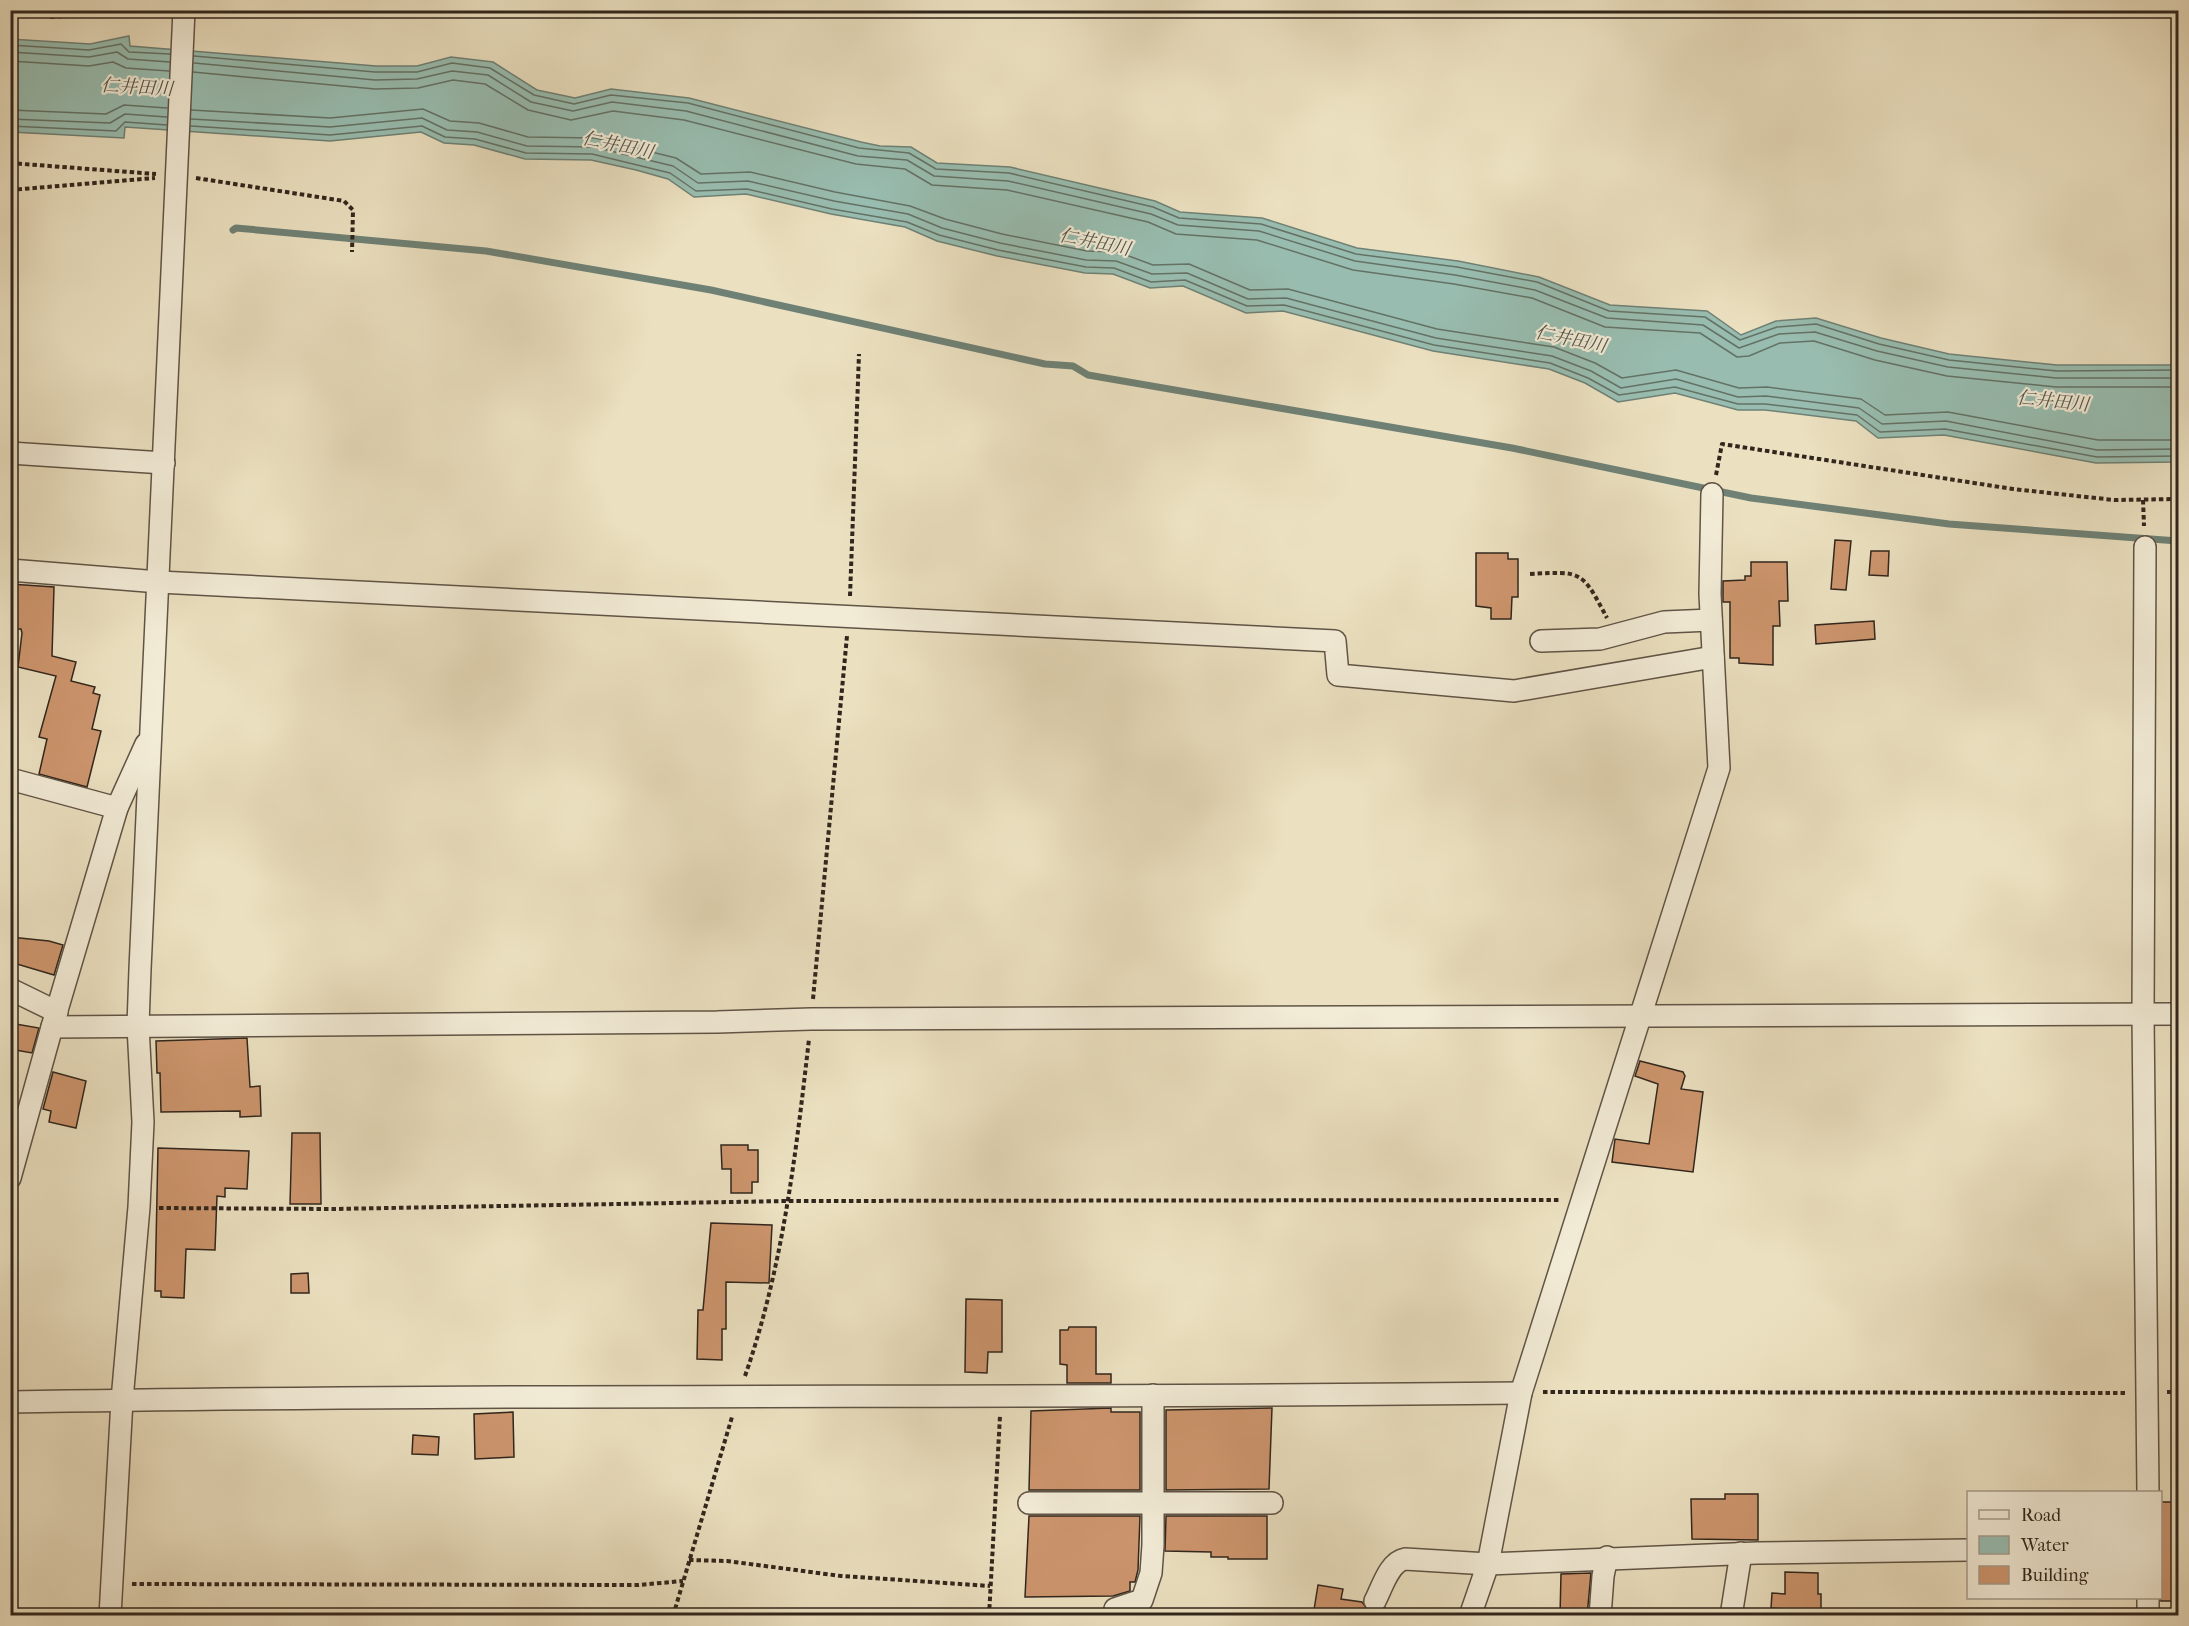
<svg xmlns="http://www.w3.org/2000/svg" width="2189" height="1626" viewBox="0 0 2189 1626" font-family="'IM FELL French Canon','Noto Serif JP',serif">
	<rect width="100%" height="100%" fill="#ebe0c0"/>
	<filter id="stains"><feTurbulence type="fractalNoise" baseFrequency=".00333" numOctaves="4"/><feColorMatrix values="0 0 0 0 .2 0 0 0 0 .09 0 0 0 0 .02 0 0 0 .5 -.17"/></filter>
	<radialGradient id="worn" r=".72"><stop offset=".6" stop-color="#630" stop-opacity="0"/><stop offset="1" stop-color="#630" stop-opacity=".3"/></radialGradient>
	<polygon fill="#98bdb0" stroke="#6f8175" stroke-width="1.5" points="129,36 130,46 376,66 417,66 451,57 493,62 537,90 575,98 611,89 689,98 861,142 880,146 911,147 937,163 1010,167 1155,201 1180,212 1262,218 1357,248 1458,261 1539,277 1610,305 1707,311 1741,335 1776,321 1816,318 1881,338 1949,354 2057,365 2178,365 2178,462 2096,463 1944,435 1878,438 1856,421 1765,410 1738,410 1675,393 1618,402 1585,383 1549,369 1433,351 1283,311 1246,313 1183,286 1150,288 1113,274 1085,273 997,256 937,241 905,227 831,214 746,194 694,197 668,179 636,170 591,160 525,159 474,145 444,143 421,132 330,141 125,127 124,138 11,132 10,39 90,44"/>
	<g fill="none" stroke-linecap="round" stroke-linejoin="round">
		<g stroke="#647266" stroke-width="1.5">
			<polyline points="10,45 89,50 121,44 129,52 170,54"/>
			<polyline points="10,52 89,57 117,52 128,59 170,62"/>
			<polyline points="194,56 375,72 417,72 452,63 490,68 534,95 574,104 611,95 688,103 859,148 909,153 936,169 1009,173 1153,207 1179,218 1261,224 1356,254 1457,267 1537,282 1609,311 1705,317 1740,340 1777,327 1816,324 1879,344 1949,360 2057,371 2178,370"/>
			<polyline points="10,61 89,66 113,62 126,68 169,71"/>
			<polyline points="194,63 375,80 417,79 452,71 488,75 531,102 573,111 612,102 686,111 858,156 907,160 934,176 1008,181 1151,214 1178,225 1259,231 1355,261 1455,275 1535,290 1607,318 1703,325 1739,348 1779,334 1815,332 1877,351 1948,367 2056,378 2178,378"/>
			<polyline points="193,72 375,89 418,88 453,80 485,84 528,110 571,120 613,111 684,120 856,164 905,169 932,185 1007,190 1148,222 1176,234 1257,240 1353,270 1454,284 1532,298 1605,327 1700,333 1737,357 1749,356 1780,343 1814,341 1875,360 1947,376 2056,387 2178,387"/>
			<polyline points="10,110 106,114 124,105 167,108"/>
			<polyline points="191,110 330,118 423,109 450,121 479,123 528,137 595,138 676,158 701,174 750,172 835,192 910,206 945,219 1002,234 1087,251 1118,252 1153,265 1189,264 1250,290 1288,289 1437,329 1554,347 1595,363 1622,378 1676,370 1739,388 1767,387 1861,399 1885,415 1948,412 2098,440 2178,440"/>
			<polyline points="10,119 110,123 125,114 167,117"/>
			<polyline points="191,119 330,127 422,118 447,130 477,132 527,146 594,147 673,166 698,183 748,181 834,201 908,214 942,228 1000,243 1086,260 1116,261 1152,274 1187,273 1248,299 1286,298 1436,338 1552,356 1591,371 1621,388 1676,379 1738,397 1766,396 1859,408 1882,424 1946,421 2097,450 2178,449"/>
			<polyline points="10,126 116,131 125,122 167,125"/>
			<polyline points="191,126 330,135 422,126 445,137 475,139 526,153 592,154 670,173 696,191 747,189 832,209 907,222 939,235 998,250 1086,267 1114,268 1151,282 1185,280 1247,306 1284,305 1434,345 1550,363 1588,378 1619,395 1675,387 1738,404 1765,404 1857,415 1880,432 1945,429 2097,457 2178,456"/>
		</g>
		<polyline stroke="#6f8175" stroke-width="7" points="233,230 236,228 486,251 711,290 1045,364 1073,366 1088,375 1512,448 1751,498 1949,524 2178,541"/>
	</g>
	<g fill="#cd956d" stroke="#31261d" stroke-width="1.5">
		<polygon points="1835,540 1851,541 1846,590 1831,589"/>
		<polygon points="1871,551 1889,551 1888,576 1869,575"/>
		<polygon points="1476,553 1508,553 1508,559 1518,559 1518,597 1512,597 1511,619 1491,619 1491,608 1476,606"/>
		<polygon points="1751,562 1787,562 1788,601 1779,601 1780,626 1773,626 1773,665 1739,663 1739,658 1730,658 1730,602 1723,602 1723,581 1745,580 1745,576 1751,576"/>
		<polygon points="10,584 54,587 52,656 76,662 71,681 95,687 93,693 100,695 92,729 101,731 87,787 39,774 47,739 39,737 56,676 18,667 22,633 21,629 10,629"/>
		<polygon points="1874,621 1875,639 1816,644 1815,625"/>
		<polygon points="10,937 49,941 63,945 54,975 10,962"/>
		<polygon points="10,1023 39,1028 32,1053 10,1049"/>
		<polygon points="247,1038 250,1087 260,1086 261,1116 240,1117 240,1111 161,1112 160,1073 157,1073 156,1041"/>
		<polygon points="1640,1061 1683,1072 1685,1076 1681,1089 1703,1092 1693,1172 1612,1162 1615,1139 1649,1144 1658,1084 1635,1076"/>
		<polygon points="53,1072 86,1081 76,1128 49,1122 51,1111 43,1109"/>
		<polygon points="292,1133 320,1133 321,1204 290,1204"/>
		<polygon points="721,1145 748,1145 748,1150 758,1150 758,1182 752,1182 752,1193 731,1193 731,1169 722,1169"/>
		<polygon points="158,1148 249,1151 247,1189 225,1188 225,1197 217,1196 215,1250 186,1249 184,1298 161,1297 161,1291 155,1291"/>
		<polygon points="711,1223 772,1225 769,1283 726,1282 726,1329 722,1329 722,1360 697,1359 698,1310 703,1310"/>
		<polygon points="308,1273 309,1293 291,1293 291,1274"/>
		<polygon points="966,1299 1002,1300 1002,1352 988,1352 987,1373 965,1372"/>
		<polygon points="1069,1327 1096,1327 1096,1374 1111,1374 1111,1383 1067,1383 1067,1365 1060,1364 1060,1330 1068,1330"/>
		<polygon points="1111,1408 1111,1412 1140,1412 1140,1490 1029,1490 1031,1411"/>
		<polygon points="1272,1408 1269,1489 1166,1490 1166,1410"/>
		<polygon points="513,1412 514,1457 475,1459 474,1414"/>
		<polygon points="413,1435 439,1437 438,1455 412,1454"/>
		<polygon points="1725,1494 1758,1494 1758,1540 1692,1539 1691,1499 1725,1499"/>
		<polygon points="2160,1502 2178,1502 2178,1601 2161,1601"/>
		<polygon points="1029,1516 1140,1516 1138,1570 1135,1582 1130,1582 1130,1591 1113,1596 1025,1597"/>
		<polygon points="1166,1516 1267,1516 1267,1559 1228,1559 1228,1557 1211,1557 1211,1552 1165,1551"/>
		<polygon points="1785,1572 1818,1573 1818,1594 1821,1594 1821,1610 1816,1610 1816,1616 1784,1616 1784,1609 1771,1608 1772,1593 1785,1594"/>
		<polygon points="1591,1573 1587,1616 1560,1616 1561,1574"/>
		<polygon points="1318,1585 1343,1589 1341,1599 1362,1602 1370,1613 1376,1614 1385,1608 1385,1616 1313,1616"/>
	</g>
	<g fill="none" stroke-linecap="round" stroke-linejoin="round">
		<defs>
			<g id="minor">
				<polyline points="10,453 164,463"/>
				<polyline points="2145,547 2143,1015 2148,1492"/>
				<polyline points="10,570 159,582 1335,641 1338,675 1514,691 1713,657"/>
				<polyline points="1541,641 1600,639 1664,622 1711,620"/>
				<polyline points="10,779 117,808"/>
				<polyline points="10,989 57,1012"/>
				<polyline points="52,1027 717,1022 811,1019 2178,1014"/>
				<polyline points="10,1178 52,1027 117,808 146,744"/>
				<path d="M10,1402C514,1393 1017,1399 1521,1393"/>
				<polyline points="1029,1503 1272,1503"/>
				<path d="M1375,1601C1382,1588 1389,1562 1405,1559L1488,1564L1757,1553L1968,1550"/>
				<polyline points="1115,1609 1142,1600 1151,1573 1153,1545 1153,1395"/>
				<polyline points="110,1616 122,1400 139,1207 143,1122 138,1026 140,969 184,10"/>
				<polyline points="1470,1616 1488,1564 1521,1393 1719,768 1710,594 1712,494"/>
				<polyline points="1600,1616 1603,1576 1607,1557"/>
				<polyline points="1731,1616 1741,1553"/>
				<polyline points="2148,1616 2148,1598"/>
			</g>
		</defs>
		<use href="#minor" stroke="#605446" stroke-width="24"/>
		<g stroke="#31261d" stroke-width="4" stroke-dasharray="4.5 3" stroke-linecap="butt">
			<polyline points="21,10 52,17 154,10"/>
			<polyline points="10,163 156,174"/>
			<polyline points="196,178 344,201 353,210 352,252"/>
			<polyline points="10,190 155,178"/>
			<polyline points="1716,475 1722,444 2013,489 2114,500 2178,499"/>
			<polyline points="2143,500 2144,526"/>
			<path d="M1530,574C1583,571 1582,571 1607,618"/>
			<polyline points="850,596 859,354"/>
			<polyline points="813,999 847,636"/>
			<polyline points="159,1208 332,1209 787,1201 1561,1200"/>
			<path d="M745,1376C783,1267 796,1153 809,1039"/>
			<polyline points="1543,1392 2127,1393"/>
			<polyline points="2167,1392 2178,1392"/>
			<polyline points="689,1560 727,1561 841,1576 990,1586"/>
			<polyline points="132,1584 638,1585 683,1581"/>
			<polyline points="673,1616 732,1417"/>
			<polyline points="989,1616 1000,1416"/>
		</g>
		<use href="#minor" stroke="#f2ebd6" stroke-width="21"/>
	</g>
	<g text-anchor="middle" stroke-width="4.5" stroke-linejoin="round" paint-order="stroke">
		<g font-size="18" font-style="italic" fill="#505349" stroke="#f2ebd6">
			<text transform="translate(137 87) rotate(3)" y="6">仁井田川</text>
			<text transform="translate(618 145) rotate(12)" y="6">仁井田川</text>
			<text transform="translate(1095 242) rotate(12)" y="6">仁井田川</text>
			<text transform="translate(1571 339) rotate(12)" y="6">仁井田川</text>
			<text transform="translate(2053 401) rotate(6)" y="6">仁井田川</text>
		</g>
	</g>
	<rect width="2189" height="1626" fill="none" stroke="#ebe0c0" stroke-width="36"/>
	<rect x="12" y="12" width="2165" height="1602" fill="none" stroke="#31261d" stroke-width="3"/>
	<rect x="18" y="18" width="2153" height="1590" fill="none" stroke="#31261d" stroke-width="1.5"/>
	<rect x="1967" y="1491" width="195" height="108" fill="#f2ebd6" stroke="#a59c8c" stroke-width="1.5"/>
	<rect x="1979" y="1510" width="30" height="9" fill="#f2ebd6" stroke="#a59c8c" stroke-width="1.5"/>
	<text x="2021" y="1521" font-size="18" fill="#31261d">Road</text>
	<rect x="1979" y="1536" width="30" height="18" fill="#98bdb0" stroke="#a59c8c" stroke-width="1.5"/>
	<text x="2021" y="1551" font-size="18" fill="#31261d">Water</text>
	<rect x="1979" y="1566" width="30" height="18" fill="#cd956d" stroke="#a59c8c" stroke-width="1.5"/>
	<text x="2021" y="1581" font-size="18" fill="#31261d">Building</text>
	<rect width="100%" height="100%" filter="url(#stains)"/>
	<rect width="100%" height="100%" fill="url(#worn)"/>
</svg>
